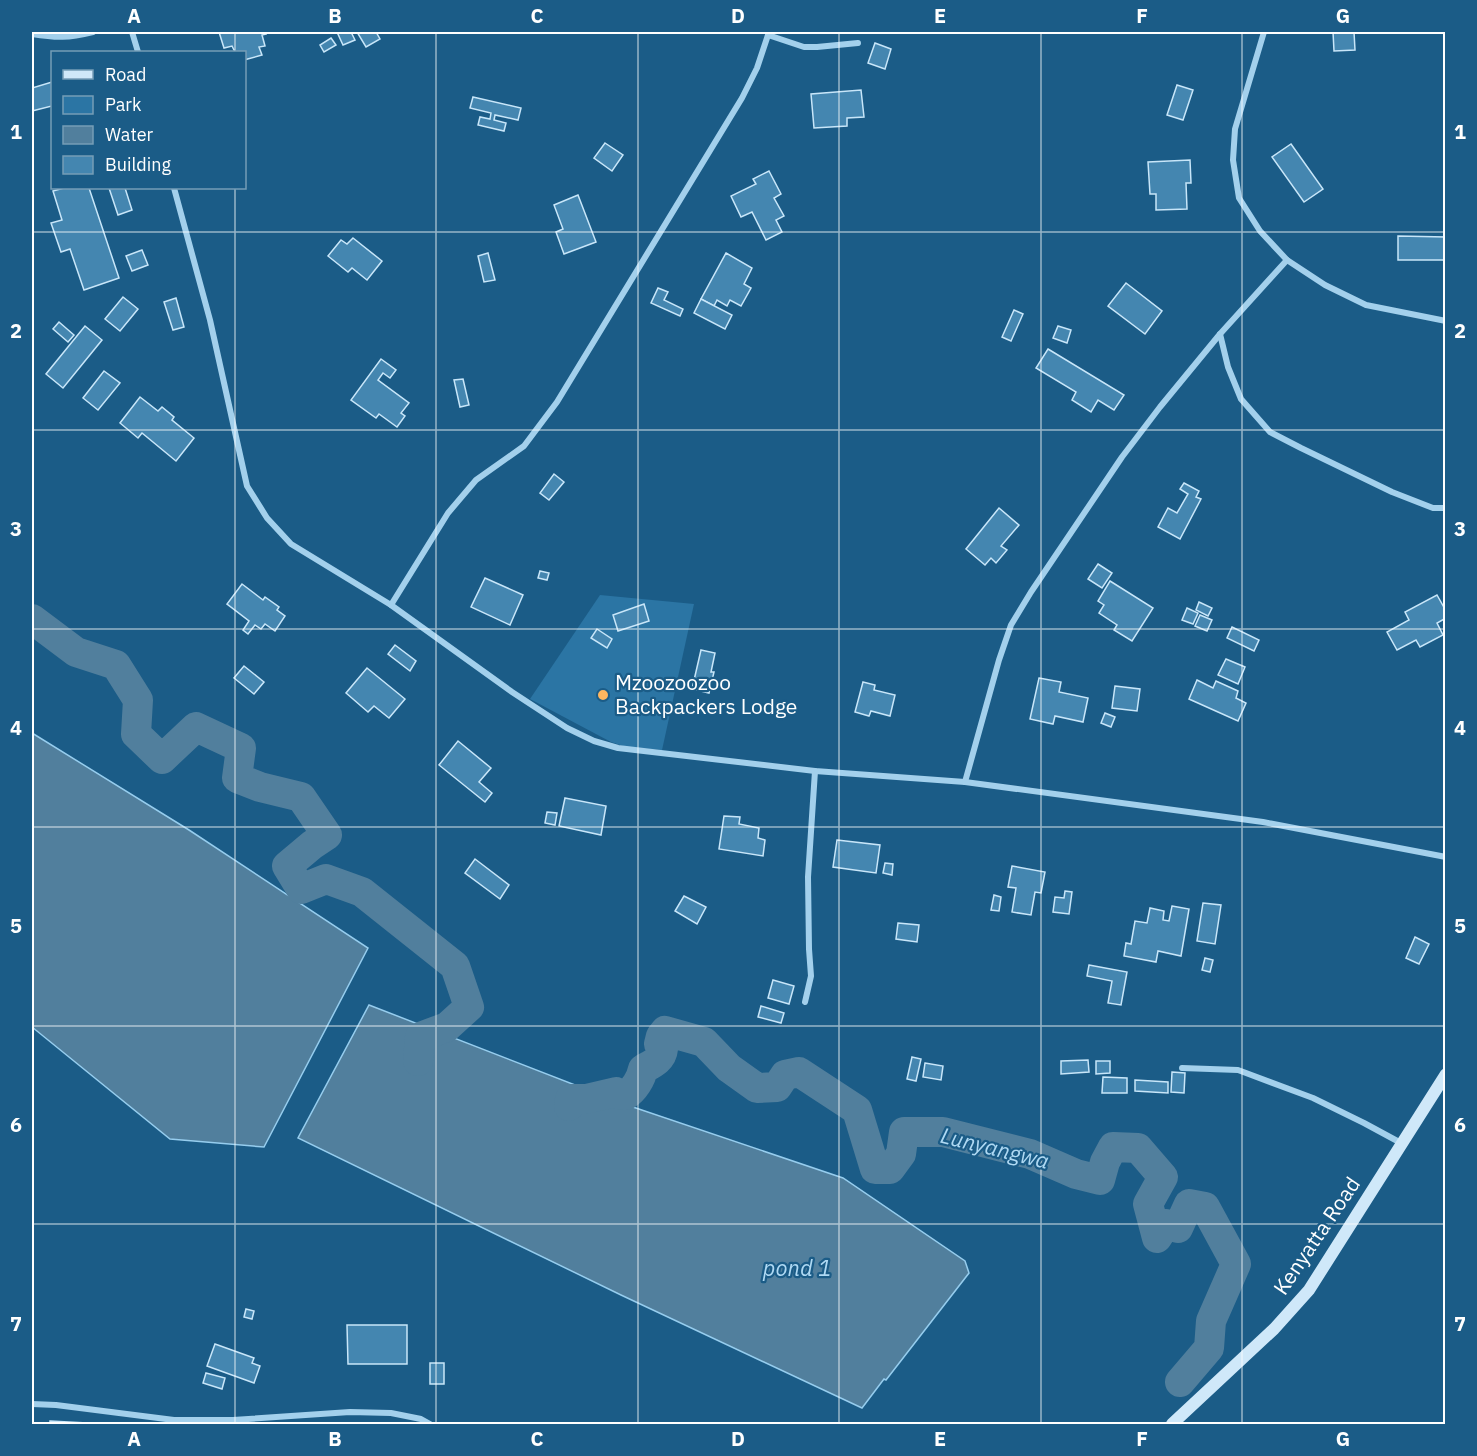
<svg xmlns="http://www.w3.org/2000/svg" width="1477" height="1456" viewBox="0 0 1477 1456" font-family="'IBM Plex Sans',sans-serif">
	<rect width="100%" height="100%" fill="#1b5c87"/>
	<polygon fill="#2b75a4" points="600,595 694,604 662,750 626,747 611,742 530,699"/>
	<g fill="#517f9d" stroke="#96cdee" stroke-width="1.5">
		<polygon points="32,733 189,830 368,948 264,1147 170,1139 32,1027"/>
		<polygon points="369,1005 624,1104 843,1178 965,1261 969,1273 886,1380 884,1379 862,1408 621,1295 298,1138"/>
	</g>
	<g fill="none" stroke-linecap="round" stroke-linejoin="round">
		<g stroke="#517f9d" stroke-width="30">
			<polyline points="32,619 76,652 116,665 138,700 136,734 162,759 196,727 241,748 237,778 260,787 301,797 327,835 312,845 287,866 301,889 326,879 362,892 455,966 469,1007 447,1027 420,1037 418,1061"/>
			<path d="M569,1106L570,1099H586L616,1092L617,1094L626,1095C634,1090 641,1079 643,1069C652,1064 662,1060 663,1049L659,1044L661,1036L665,1031L704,1042L729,1068L757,1088L777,1087L785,1075L799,1072L857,1110L875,1169H890L901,1154L904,1132H943L1030,1154L1076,1174L1100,1180L1105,1162L1113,1147L1138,1148L1163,1177L1148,1204L1157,1238L1166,1224L1178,1228L1189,1204L1205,1207L1236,1264L1211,1321L1209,1348L1180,1382"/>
		</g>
	</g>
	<g fill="#4486b0" stroke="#c8e6f9" stroke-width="1.5">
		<polygon points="219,32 265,32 266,34 262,35 265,46 259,47 262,55 244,60 244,52 235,52 232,46 224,48"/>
		<polygon points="337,32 351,32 355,40 343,45"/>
		<polygon points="357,32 376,32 380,39 366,47"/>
		<polygon points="1333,32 1354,32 1355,50 1334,51"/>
		<polygon points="331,38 336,45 324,52 320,45"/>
		<polygon points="875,43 891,49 885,69 868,63"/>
		<polygon points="52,82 52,106 32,111 32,88"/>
		<polygon points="1177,85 1193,90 1183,120 1167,115"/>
		<polygon points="861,90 864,117 847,118 847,126 814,128 811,94"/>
		<polygon points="473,97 521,108 518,120 495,115 494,120 506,123 504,131 478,125 480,117 490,119 491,113 470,108"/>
		<polygon points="605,143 623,155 612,171 594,158"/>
		<polygon points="1291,144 1323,189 1304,202 1272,157"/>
		<polygon points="1190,160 1191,183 1186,183 1187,209 1156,210 1156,194 1150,194 1148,162"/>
		<polygon points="769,171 781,194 774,198 784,216 776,220 782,232 766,240 752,212 741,217 731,196 756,184 753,179"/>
		<polygon points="64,188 89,188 119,278 84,290 70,249 61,252 51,223 62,220 53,191"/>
		<polygon points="109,188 125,188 132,210 118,215"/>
		<polygon points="578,195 596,242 564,254 556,232 563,229 554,205"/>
		<polygon points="1398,236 1446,237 1446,260 1398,260"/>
		<polygon points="353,238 382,261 367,280 352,268 348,272 328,256 341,240 347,244"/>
		<polygon points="142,250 148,265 132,271 126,256"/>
		<polygon points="488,253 495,280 484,282 478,256"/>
		<polygon points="726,253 752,268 744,284 751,288 741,306 730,300 727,306 717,300 714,306 701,299"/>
		<polygon points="1126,283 1162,311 1145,334 1108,306"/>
		<polygon points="658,288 668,292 664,300 683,309 680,316 651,303"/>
		<polygon points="123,297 138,309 120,331 105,319"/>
		<polygon points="176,298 184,327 173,330 164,302"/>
		<polygon points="701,299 732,315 725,329 694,313"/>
		<polygon points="1014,310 1023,314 1011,341 1002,337"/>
		<polygon points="59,322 74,335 68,342 53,329"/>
		<polygon points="85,326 102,340 63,388 46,374"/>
		<polygon points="1058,326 1071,330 1067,343 1053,338"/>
		<polygon points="1048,349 1124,395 1114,410 1098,400 1091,412 1072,400 1076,392 1036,368"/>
		<polygon points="381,359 396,370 390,378 383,373 378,380 409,403 401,413 405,416 397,427 379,414 376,418 351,400"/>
		<polygon points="104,371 120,383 98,410 83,398"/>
		<polygon points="463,379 469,405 460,407 454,380"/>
		<polygon points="140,397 158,411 162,407 174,417 172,420 194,438 176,461 142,433 138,438 120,423"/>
		<polygon points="554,474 564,482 549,500 540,493"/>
		<polygon points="1184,483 1199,491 1196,497 1201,499 1180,539 1158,527 1168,508 1177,513 1188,494 1180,489"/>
		<polygon points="999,508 1019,525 1001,546 1007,550 996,563 991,558 985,565 966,549"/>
		<polygon points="1098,564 1112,573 1102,588 1088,579"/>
		<polygon points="540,571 549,573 547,580 538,578"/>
		<polygon points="485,578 523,595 510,625 471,607"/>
		<polygon points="1110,581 1153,608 1132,641 1114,630 1117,625 1099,613 1104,605 1098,601"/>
		<polygon points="242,584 263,600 265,597 279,607 277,610 285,616 275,631 265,624 261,629 255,625 248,634 243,630 249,621 227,604"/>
		<polygon points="1437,595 1446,611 1446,618 1437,623 1443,635 1420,647 1416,640 1397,650 1387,632 1409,620 1405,612"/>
		<polygon points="1199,602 1212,608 1208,616 1196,610"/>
		<polygon points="644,604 649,621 618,631 613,615"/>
		<polygon points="1187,608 1198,613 1193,624 1182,620"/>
		<polygon points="1200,615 1212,620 1207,631 1195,626"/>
		<polygon points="1232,627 1259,640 1254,651 1227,638"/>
		<polygon points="597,629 612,639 607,648 591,638"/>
		<polygon points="395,645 416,661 410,671 388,654"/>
		<polygon points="701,650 715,653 711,672 714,672 709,693 692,689"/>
		<polygon points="1226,659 1245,667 1238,684 1218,675"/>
		<polygon points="244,666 264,682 254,694 234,678"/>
		<polygon points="367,668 405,699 389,718 374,706 368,712 346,693"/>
		<polygon points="1039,678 1061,682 1059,692 1088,698 1083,722 1055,716 1053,724 1030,719"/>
		<polygon points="1197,680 1213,688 1216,681 1238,691 1236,698 1246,703 1238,721 1189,699"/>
		<polygon points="863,682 875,685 874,690 895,695 890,716 871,711 869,716 855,712"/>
		<polygon points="1115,686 1140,689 1137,711 1112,708"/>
		<polygon points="1105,713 1115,717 1111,727 1101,723"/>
		<polygon points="458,741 491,768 479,782 492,793 485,802 439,765"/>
		<polygon points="565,798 606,806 601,835 559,826"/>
		<polygon points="547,812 557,813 555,825 545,823"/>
		<polygon points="724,816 740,817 739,824 759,828 758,838 765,840 763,856 719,849"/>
		<polygon points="837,840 880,845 876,873 833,867"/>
		<polygon points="475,859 509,885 500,899 465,873"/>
		<polygon points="885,863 893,864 892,875 883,873"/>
		<polygon points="1012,866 1045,872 1041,893 1035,892 1031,915 1012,912 1016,888 1008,887"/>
		<polygon points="1065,891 1072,892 1069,914 1053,912 1055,897 1064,898"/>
		<polygon points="994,895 1001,897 999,911 991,910"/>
		<polygon points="684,896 706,907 697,924 675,911"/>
		<polygon points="1203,903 1221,905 1215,944 1197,941"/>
		<polygon points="1172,906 1189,909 1181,956 1158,951 1156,962 1124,956 1126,943 1131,944 1135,921 1147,923 1150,908 1164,911 1163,920 1169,921"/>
		<polygon points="898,923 919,925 917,942 896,939"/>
		<polygon points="1415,937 1429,944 1419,964 1406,958"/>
		<polygon points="1205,958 1213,960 1210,972 1202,970"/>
		<polygon points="1089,965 1127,972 1121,1005 1108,1003 1112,981 1087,976"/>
		<polygon points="773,980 794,986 789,1004 768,998"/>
		<polygon points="761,1006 784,1013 781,1023 758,1017"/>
		<polygon points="912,1057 921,1059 916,1081 907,1079"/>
		<polygon points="1088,1060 1089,1072 1061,1074 1061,1061"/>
		<polygon points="1096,1061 1110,1061 1110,1073 1096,1074"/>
		<polygon points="925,1063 943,1066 941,1080 923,1077"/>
		<polygon points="1172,1072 1185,1073 1184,1093 1171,1092"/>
		<polygon points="1103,1077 1127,1078 1127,1093 1102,1093"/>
		<polygon points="1135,1080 1168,1082 1168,1093 1135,1091"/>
		<polygon points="246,1309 254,1311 252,1319 244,1317"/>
		<polygon points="347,1325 407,1325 407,1364 348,1364"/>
		<polygon points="215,1344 254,1358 252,1363 260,1366 254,1383 207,1366"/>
		<rect x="430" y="1363" width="14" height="21"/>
		<polygon points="206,1373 225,1378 222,1389 203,1383"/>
		<polygon points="50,1421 106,1424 50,1424"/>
	</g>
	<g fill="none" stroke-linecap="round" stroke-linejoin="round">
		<g stroke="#a3d0ec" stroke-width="6">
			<polyline points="132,32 138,52"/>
			<polyline points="1264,32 1235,129 1233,160 1239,198 1260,231 1287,260 1325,285 1366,305 1446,321"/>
			<path d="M32,34C57,38 68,38 93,32"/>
			<polyline points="768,35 804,47 817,47 858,43"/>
			<polyline points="174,188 210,320 247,486 267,518 291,544 391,605 512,692 567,728 594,741 618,748 815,771 965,782 1263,822 1446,857"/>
			<polyline points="1220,334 1228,367 1241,399 1270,432 1301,448 1392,492 1433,508 1446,508"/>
			<polyline points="391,605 448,513 476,480 524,446 557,402 742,98 757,68 769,32"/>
			<polyline points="965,782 999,660 1011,625 1031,592 1122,457 1160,407 1220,334 1287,260"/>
			<polyline points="805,1002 811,976 809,949 808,877 815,771"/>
			<polyline points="1182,1068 1238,1070 1313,1098 1364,1123 1401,1143"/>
			<polyline points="32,1404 56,1405 174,1420 233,1420 350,1412 391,1413 421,1419 430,1424"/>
		</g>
		<polyline stroke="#cfe8f9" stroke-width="12" points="1172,1424 1274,1329 1309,1290 1446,1074"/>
	</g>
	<path fill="none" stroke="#fff" stroke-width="1.5" stroke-opacity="0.55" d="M235,32V52M436,32V1424M638,32V1424M839,32V1424M1041,32V1424M1242,32V1424M235,188V1424M32,232H1446M32,430H1446M32,629H1446M32,827H1446M32,1026H1446M32,1224H1446"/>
	<circle fill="#fdb660" stroke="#1b5c87" stroke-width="2" cx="603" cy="695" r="6"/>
	<g text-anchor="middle" stroke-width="4.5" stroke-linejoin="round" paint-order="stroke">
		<g font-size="21" fill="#fff" stroke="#1b5c87" text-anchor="start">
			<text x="615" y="690">Mzoozoozoo<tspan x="615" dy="24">Backpackers Lodge</tspan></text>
		</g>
		<g font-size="21" fill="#fff" stroke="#1b5c87">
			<text transform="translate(1317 1236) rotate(-56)" y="7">Kenyatta Road</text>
		</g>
		<g font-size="22" font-style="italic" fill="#afd9f3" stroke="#1b5c87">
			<text transform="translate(995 1148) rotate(14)" y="8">Lunyangwa</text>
			<text x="797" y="1276">pond 1</text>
		</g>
	</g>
	<rect width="1477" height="1456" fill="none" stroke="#1b5c87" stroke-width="66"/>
	<rect x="51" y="51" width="195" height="138" fill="#1b5c87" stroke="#769db7" stroke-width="1.5"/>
	<rect x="63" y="70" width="30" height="9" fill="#cfe8f9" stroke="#769db7" stroke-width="1.5"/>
	<text x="105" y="81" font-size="18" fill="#ffffff">Road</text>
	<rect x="63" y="96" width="30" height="18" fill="#2b75a4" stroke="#769db7" stroke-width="1.5"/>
	<text x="105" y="111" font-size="18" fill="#ffffff">Park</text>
	<rect x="63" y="126" width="30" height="18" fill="#517f9d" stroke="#769db7" stroke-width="1.5"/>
	<text x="105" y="141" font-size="18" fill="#ffffff">Water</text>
	<rect x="63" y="156" width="30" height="18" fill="#4486b0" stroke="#769db7" stroke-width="1.5"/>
	<text x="105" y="171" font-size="18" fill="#ffffff">Building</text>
	<rect x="33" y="33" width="1411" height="1390" fill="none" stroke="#fff" stroke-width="2"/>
	<g font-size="20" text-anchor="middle" font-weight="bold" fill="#fff">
		<text x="134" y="23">A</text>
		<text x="335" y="23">B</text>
		<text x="537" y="23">C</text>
		<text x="738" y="23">D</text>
		<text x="940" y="23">E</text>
		<text x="1142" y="23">F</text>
		<text x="1343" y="23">G</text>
		<text x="16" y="139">1</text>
		<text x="1460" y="139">1</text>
		<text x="16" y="338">2</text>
		<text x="1460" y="338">2</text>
		<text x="16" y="536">3</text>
		<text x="1460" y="536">3</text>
		<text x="16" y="735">4</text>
		<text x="1460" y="735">4</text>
		<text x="16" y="933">5</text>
		<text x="1460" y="933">5</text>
		<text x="16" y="1132">6</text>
		<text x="1460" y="1132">6</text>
		<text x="16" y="1331">7</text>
		<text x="1460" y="1331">7</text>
		<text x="134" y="1446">A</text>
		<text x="335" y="1446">B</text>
		<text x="537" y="1446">C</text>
		<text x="738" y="1446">D</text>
		<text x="940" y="1446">E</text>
		<text x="1142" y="1446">F</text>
		<text x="1343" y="1446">G</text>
	</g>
</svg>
